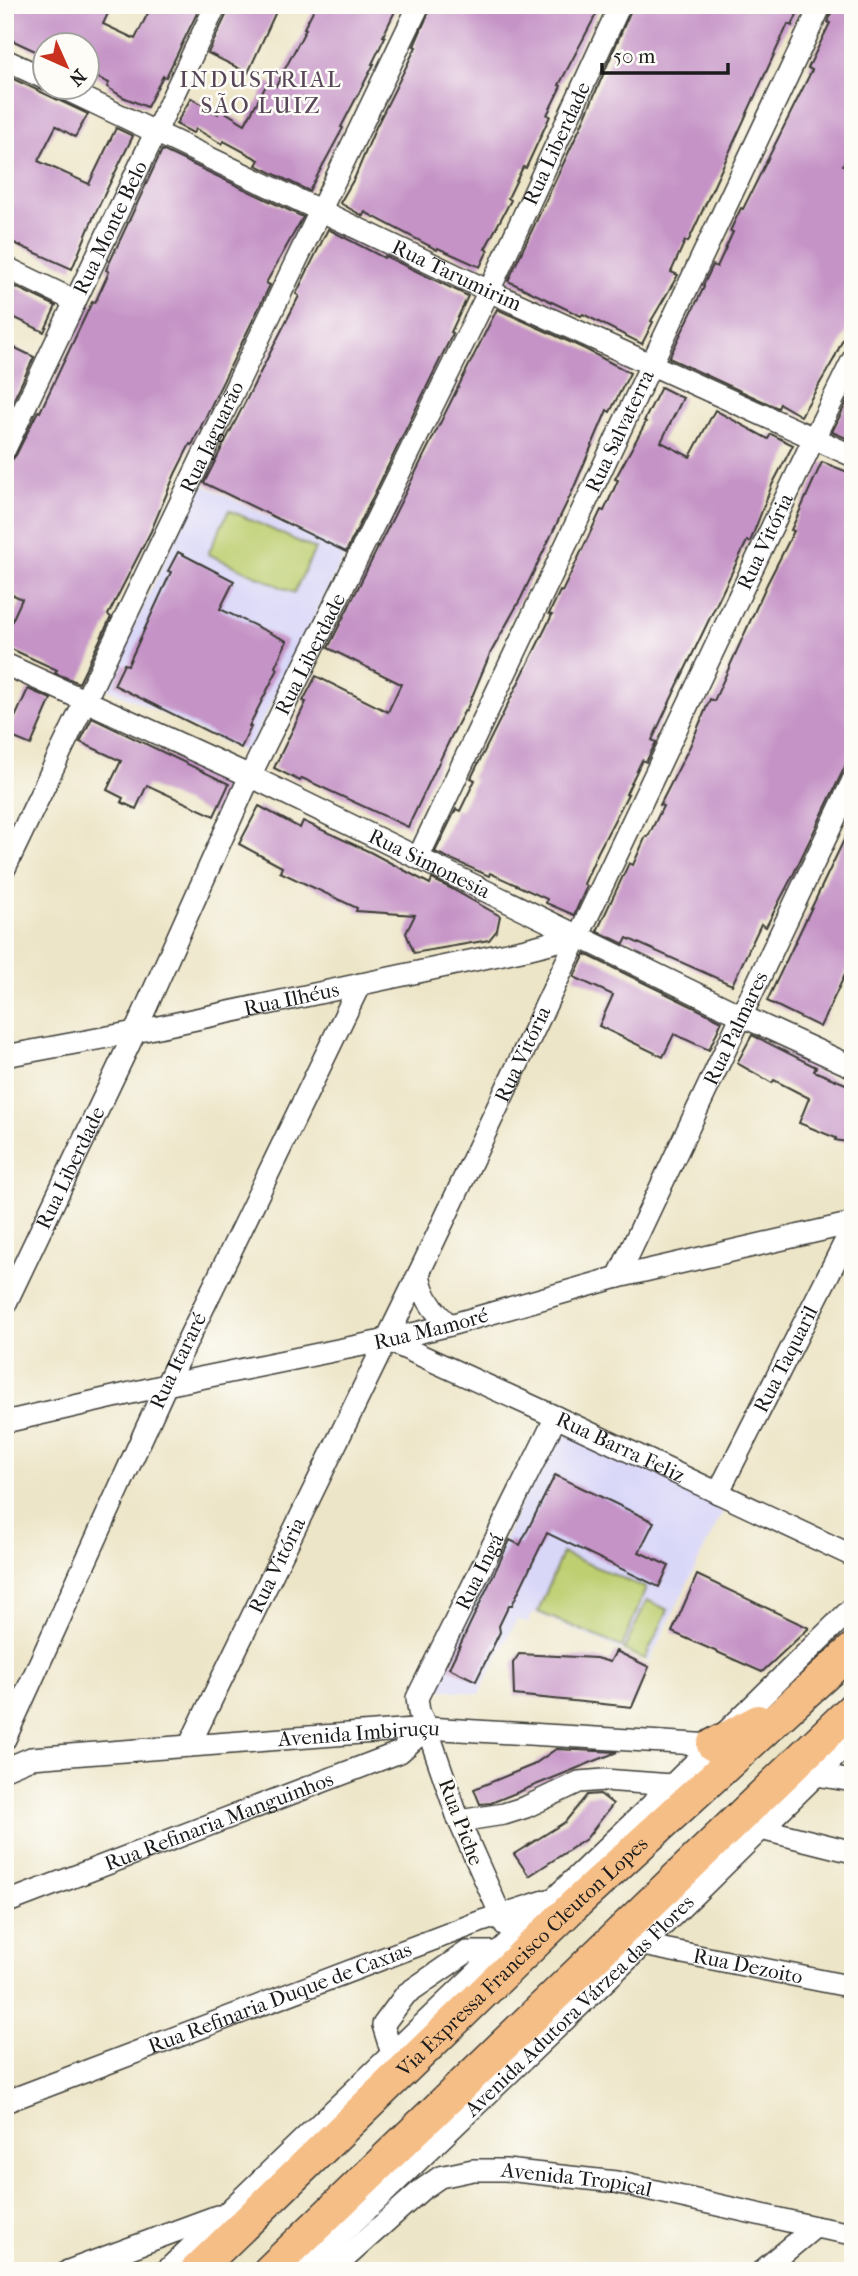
<svg xmlns="http://www.w3.org/2000/svg" width="858" height="2276" viewBox="0 0 858 2276" font-family="'IM FELL French Canon',serif">
	<rect width="100%" height="100%" fill="#fdfcf7"/>
	<filter id="ink" filterUnits="userSpaceOnUse"><feTurbulence type="fractalNoise" baseFrequency=".0143" numOctaves="2"/><feDisplacementMap in="SourceGraphic" scale="14" xChannelSelector="R" yChannelSelector="G"/><feConvolveMatrix kernelMatrix="1 2 1 2 8 2 1 2 1" color-interpolation-filters="sRGB"/></filter>
	<filter id="wash" filterUnits="userSpaceOnUse"><feTurbulence type="fractalNoise" baseFrequency=".00686" numOctaves="4" result="noise"/><feDisplacementMap in="SourceGraphic" scale="28" xChannelSelector="R" yChannelSelector="G"/><feGaussianBlur stdDeviation="1.57" result="paint"/><feColorMatrix in="noise" values="0 0 0 0 0 0 0 0 0 0 0 0 0 0 0 0 0 1.4 0 .05"/><feComposite in="paint" operator="in"/></filter>
	<g filter="url(#wash)">
		<rect width="100%" height="100%" fill="#ede5c7"/>
		<g fill="#d9d7f8">
			<polygon points="201,484 346,553 247,753 105,687"/>
			<polygon points="558,1423 725,1507 649,1662 533,1612 528,1624 517,1619 479,1694 436,1688"/>
		</g>
		<g fill="#becf72" stroke="#6d7647" stroke-width="2">
			<polygon points="229,510 315,549 294,593 208,554"/>
			<polygon points="562,1553 646,1588 622,1647 538,1612"/>
			<polygon points="647,1600 668,1610 645,1659 624,1650"/>
		</g>
		<g id="blocks">
			<g fill="#c593c6">
				<polygon points="5,5 112,5 103,24 135,39 152,5 201,5 166,77 163,76 147,107 123,97 107,87 109,83 88,73 88,46 46,46 46,56 5,37"/>
				<polygon points="231,5 279,5 248,73 208,53"/>
				<polygon points="316,5 398,5 383,36 385,37 372,64 374,64 341,127 343,128 309,191 256,165 259,160 224,141 222,144 196,129 193,133 176,124 191,98 218,114 220,109 245,124 268,82 276,86 306,29 304,28"/>
				<polygon points="432,5 601,5 559,85 561,86 547,115 550,116 526,168 523,167 508,198 511,200 485,249 488,250 480,267 438,248 437,250 365,212 363,216 340,203 355,177 376,127 416,47 414,46"/>
				<polygon points="633,5 801,5 792,26 788,24 701,214 688,242 685,241 671,272 678,275 651,321 653,322 642,344 583,314 581,316 508,281 581,126"/>
				<polygon points="834,5 853,5 853,143 843,165 853,170 853,317 834,359 801,416 780,404 778,408 669,358 704,287 703,286 713,265 717,267 733,232 730,231 741,208 743,209 812,70 808,68 830,23 828,22"/>
				<polygon points="5,75 88,114 75,137 56,126 38,161 89,184 116,128 133,136 94,216 72,269 5,239 5,162 15,143 5,138"/>
				<polygon points="162,150 303,217 266,283 270,285 192,445 190,444 175,474 151,531 108,615 111,617 79,683 55,673 57,670 5,646 5,636 22,599 5,591 5,462 12,460 16,455 38,411 40,412 92,302 95,303 109,272 106,270"/>
				<polygon points="328,229 384,258 385,256 468,296 451,332 453,333 346,552 204,483 299,296 296,294"/>
				<polygon points="5,282 56,306 44,332 5,313"/>
				<polygon points="497,309 585,349 630,373 610,412 607,410 572,492 521,598 490,654 466,711 465,710 451,737 408,827 302,778 300,781 274,768 306,702 303,701 316,676 388,712 401,684 328,648"/>
				<polygon points="5,343 34,357 5,418"/>
				<polygon points="661,387 683,398 661,442 690,457 715,410 768,439 771,434 793,445 772,485 750,542 747,541 679,682 652,740 656,742 646,762 642,760 626,794 628,794 598,852 584,884 587,886 574,915 546,903 547,899 490,873 489,876 435,852 456,809 460,811 475,780 471,778 552,615 549,614 560,591 562,592 601,510 604,511 618,480 615,479 646,422 644,421"/>
				<polygon points="853,389 853,441 832,432"/>
				<polygon points="822,462 853,474 853,760 849,758 794,873 766,927 761,924 732,985 627,938 624,944 597,931 629,863 633,865 646,836 648,837 663,806 660,805 690,746 710,699 714,701 767,584 794,531 791,530"/>
				<polygon points="178,552 234,581 220,609 287,641 275,667 278,669 249,726 251,727 241,748 114,685 124,664 128,665 171,572 168,571"/>
				<polygon points="28,689 51,699 31,745 7,735"/>
				<polygon points="92,718 229,784 214,816 147,785 136,809 121,802 123,798 107,790 121,761 80,742"/>
				<polygon points="259,806 300,828 303,821 370,852 430,884 432,879 450,888 500,916 497,930 489,940 414,953 406,933 415,915 356,911 357,908 280,872 282,867 239,844"/>
				<polygon points="853,821 853,958 820,1027 767,1001"/>
				<polygon points="585,954 722,1021 709,1050 674,1034 663,1057 599,1026 613,995 574,977"/>
				<polygon points="752,1035 816,1067 814,1071 853,1087 853,1143 835,1140 836,1138 799,1123 809,1098 774,1080 772,1083 737,1063"/>
				<polygon points="555,1475 654,1522 639,1552 669,1566 659,1587 547,1533 512,1605 509,1605 499,1626 500,1632 476,1681 449,1668 510,1540 520,1545"/>
				<polygon points="697,1575 809,1628 762,1672 672,1632"/>
				<polygon points="616,1651 649,1667 632,1707 514,1695 513,1663 519,1654 596,1658 610,1662"/>
				<polygon points="556,1749 617,1752 491,1803 480,1804 474,1789 533,1765"/>
				<polygon points="600,1794 613,1804 586,1839 529,1876 514,1854 565,1822 587,1795"/>
			</g>
		</g>
	</g>
	<g filter="url(#ink)">
		<use href="#blocks" fill-opacity="0" stroke="#3b3a36" stroke-width="2"/>
		<g fill="none" stroke-linecap="round" stroke-linejoin="round">
			<defs>
				<g id="minor">
					<polyline points="5,60 46,79"/>
					<path id="s1" d="M63,88L489,291L853,456"/>
					<polyline points="5,267 75,301"/>
					<path id="s2" d="M5,449L216,5"/>
					<path id="s3" d="M5,664L250,776L742,1016L853,1067"/>
					<path id="s4" d="M418,858L821,5"/>
					<path id="s5" d="M5,868L419,5"/>
					<path id="s6" d="M5,1056L135,1032L526,949L578,936"/>
					<path d="M419,1273C422,1295 432,1311 450,1325"/>
					<path id="s7" d="M618,1277L853,780"/>
					<path id="s8" d="M5,1305L135,1032L250,776L489,291L620,5"/>
					<path id="s9" d="M387,1340L556,1417L853,1556"/>
					<path id="s10" d="M5,1422L166,1385L387,1340L450,1325L618,1277L853,1223"/>
					<path id="s11" d="M718,1493L853,1226"/>
					<path id="s12" d="M5,1739L166,1385L360,984"/>
					<path id="s13" d="M189,1746L419,1273L814,438L853,359"/>
					<path id="s14" d="M5,1769L31,1758L427,1728L713,1745"/>
					<polyline points="816,1775 853,1781"/>
					<polyline points="459,1821 504,1814 526,1807 579,1782 604,1780 672,1785"/>
					<polyline points="761,1829 853,1852"/>
					<path id="s15" d="M5,1903L400,1752L427,1728"/>
					<path id="s16" d="M505,1925L459,1821L427,1728L419,1712L417,1698L556,1417"/>
					<path id="s17" d="M643,1945L853,1987"/>
					<polyline points="392,2054 383,2025 406,1994 467,1952 497,1952"/>
					<path id="s18" d="M5,2102L482,1921L548,1900"/>
					<polyline points="68,2271 217,2216"/>
					<polyline points="166,2271 672,1785 853,1607"/>
					<path id="s19" d="M303,2271L643,1945L853,1739"/>
					<path id="s20" d="M331,2271L420,2191L440,2177L473,2170H506L616,2182L815,2227L853,2234"/>
					<polyline points="762,2271 815,2227"/>
				</g>
				<g id="highway">
					<polyline points="713,1745 758,1721"/>
					<path id="s21" d="M196,2271L573,1906L853,1649"/>
					<polyline points="269,2271 853,1708"/>
				</g>
			</defs>
			<use href="#minor" stroke="#3b3a36" stroke-width="24"/>
			<use href="#highway" stroke="#3b3a36" stroke-width="35"/>
			<use href="#minor" stroke="#fff" stroke-width="21"/>
			<use href="#highway" stroke="#f6be87" stroke-width="32"/>
		</g>
	</g>
	<g text-anchor="middle" stroke-width="5" stroke-linejoin="round" paint-order="stroke">
		<g font-size="21" fill="#1c1c1c" stroke="#fdfcf7">
			<text dy="7" stroke="none"><textPath href="#s8" startOffset="1286">Rua Liberdade</textPath></text>
			<text dy="7" stroke="none"><textPath href="#s2" startOffset="245">Rua Monte Belo</textPath></text>
			<text dy="7" stroke="none"><textPath href="#s1" startOffset="436">Rua Tarumirim</textPath></text>
			<text dy="7" stroke="none"><textPath href="#s4" startOffset="472">Rua Salvaterra</textPath></text>
			<text dy="7" stroke="none"><textPath href="#s5" startOffset="478">Rua Jaguarão</textPath></text>
			<text dy="7" stroke="none"><textPath href="#s13" startOffset="1335">Rua Vitória</textPath></text>
			<text dy="7" stroke="none"><textPath href="#s8" startOffset="719">Rua Liberdade</textPath></text>
			<text dy="7" stroke="none"><textPath href="#s3" startOffset="469">Rua Simonesia</textPath></text>
			<text dy="7" stroke="none"><textPath href="#s6" startOffset="292">Rua Ilhéus</textPath></text>
			<text dy="7" stroke="none"><textPath href="#s7" startOffset="275">Rua Palmares</textPath></text>
			<text dy="7" stroke="none"><textPath href="#s13" startOffset="768">Rua Vitória</textPath></text>
			<text dy="7" stroke="none"><textPath href="#s8" startOffset="152">Rua Liberdade</textPath></text>
			<text dy="7" stroke="none"><textPath href="#s10" startOffset="436">Rua Mamoré</textPath></text>
			<text dy="7" stroke="none"><textPath href="#s11" startOffset="150">Rua Taquaril</textPath></text>
			<text dy="7" stroke="none"><textPath href="#s12" startOffset="416">Rua Itararé</textPath></text>
			<text dy="7" stroke="none"><textPath href="#s9" startOffset="257">Rua Barra Feliz</textPath></text>
			<text dy="7" stroke="none"><textPath href="#s13" startOffset="201">Rua Vitória</textPath></text>
			<text dy="7" stroke="none"><textPath href="#s16" startOffset="385">Rua Ingá</textPath></text>
			<text dy="7" stroke="none"><textPath href="#s14" startOffset="357">Avenida Imbiruçu</textPath></text>
			<text dy="7" stroke="none"><textPath href="#s15" startOffset="229">Rua Refinaria Manguinhos</textPath></text>
			<text transform="translate(461 1822) rotate(69)" y="7">Rua Piche</text>
			<text dy="7" stroke="none"><textPath href="#s21" startOffset="453">Via Expressa Francisco Cleuton Lopes</textPath></text>
			<text dy="7" stroke="none"><textPath href="#s17" startOffset="107">Rua Dezoito</textPath></text>
			<text dy="7" stroke="none"><textPath href="#s18" startOffset="294">Rua Refinaria Duque de Caxias</textPath></text>
			<text dy="7" stroke="none"><textPath href="#s19" startOffset="383">Avenida Adutora Várzea das Flores</textPath></text>
			<text dy="7" stroke="none"><textPath href="#s20" startOffset="282">Avenida Tropical</textPath></text>
		</g>
		<g font-size="23" letter-spacing="2" fill="#574658" stroke="#fdfcf7">
			<text x="261" y="87">INDUSTRIAL<tspan x="261" dy="26">SÃO LUIZ</tspan></text>
		</g>
	</g>
	<rect width="858" height="2276" fill="none" stroke="#fdfcf7" stroke-width="28"/>
	<g transform="translate(66 66) rotate(135)"><circle r="33" fill="#fdfcf7" stroke="#a3a29f" stroke-width="2"/>
	<path d="M0-5L12 26L0 18L-12 26Z" fill="#c8321e"/>
	<text y="-10" font-size="19" font-weight="bold" text-anchor="middle" fill="#1c1c1c">N</text>
	</g>
	<path d="M602 63v10h126v-10" fill="none" stroke="#1c1c1c" stroke-width="3.5"/>
	<text x="613" y="63" font-size="21" fill="#1c1c1c" stroke="#fdfcf7" stroke-width="5" paint-order="stroke">50 m</text>
</svg>
